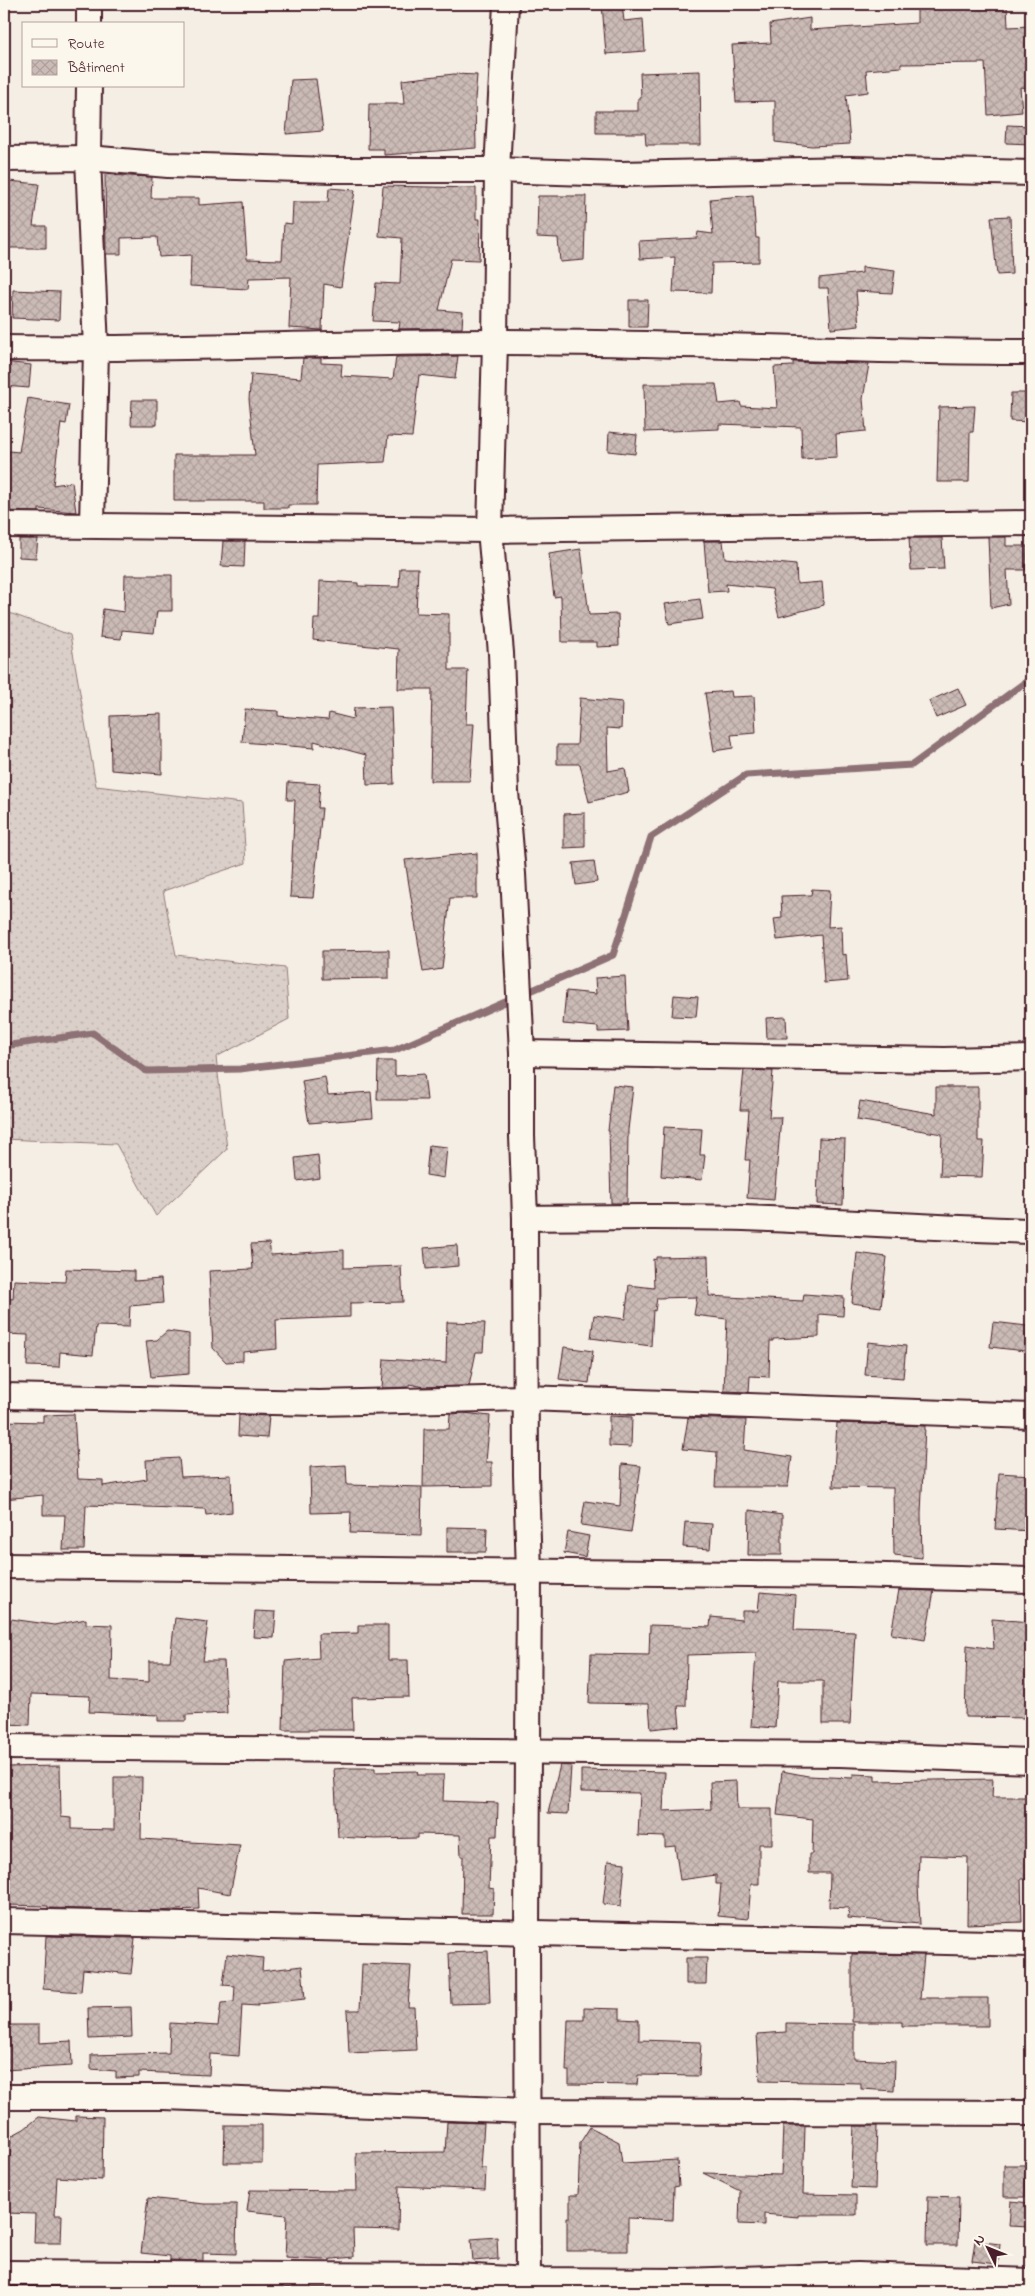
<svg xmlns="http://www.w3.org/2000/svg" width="1035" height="2296" viewBox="0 0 1035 2296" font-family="'Indie Flower',sans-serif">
	<defs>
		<pattern id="grass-dots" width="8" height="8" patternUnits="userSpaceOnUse" patternTransform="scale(1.25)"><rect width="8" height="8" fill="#dbd0c9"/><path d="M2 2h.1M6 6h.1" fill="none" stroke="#bdb2ad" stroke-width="1.8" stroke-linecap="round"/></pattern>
		<pattern id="building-cross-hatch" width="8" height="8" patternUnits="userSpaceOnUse" patternTransform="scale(1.25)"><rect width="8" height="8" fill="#cabbb6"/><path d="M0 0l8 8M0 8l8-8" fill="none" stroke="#afa09d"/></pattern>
	</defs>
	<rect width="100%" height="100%" fill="#f4eee4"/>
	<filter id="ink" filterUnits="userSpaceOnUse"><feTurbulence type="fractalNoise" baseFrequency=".02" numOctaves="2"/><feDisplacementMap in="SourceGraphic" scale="10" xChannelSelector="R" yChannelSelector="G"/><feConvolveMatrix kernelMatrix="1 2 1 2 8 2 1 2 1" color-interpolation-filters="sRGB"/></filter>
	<g filter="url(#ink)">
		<polygon fill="url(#grass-dots)" stroke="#92787a" points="4,611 70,635 96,786 242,803 246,863 163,891 176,955 285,968 289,1019 216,1057 227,1149 156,1216 116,1144 4,1139"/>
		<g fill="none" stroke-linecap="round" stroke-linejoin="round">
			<polyline stroke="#8d7174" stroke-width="7" points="4,1046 93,1033 146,1071 240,1069 395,1050 613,955 651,837 746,775 912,765 1031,678"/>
		</g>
		<g fill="url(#building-cross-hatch)" stroke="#4a1f2b">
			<polygon points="602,4 622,4 624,21 643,19 645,51 606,54"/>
			<polygon points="963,4 963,8 1007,6 1008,27 1031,26 1031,88 1020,87 1022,112 988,115 985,63 901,64 901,67 866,70 868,92 846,95 850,144 812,146 775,142 775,101 736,102 732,45 771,43 770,24 810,18 810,30 917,23 917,5"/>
			<polygon points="700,71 701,145 646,145 645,133 596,133 596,111 638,111 638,98 641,98 640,73"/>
			<polygon points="454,74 477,75 475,99 476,148 384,155 384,149 368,149 369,104 404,104 402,80"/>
			<polygon points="316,79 323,131 286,134 291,80"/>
			<polygon points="1007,125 1031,126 1031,144 1006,143"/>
			<polygon points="105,175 152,177 151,198 199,198 199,205 243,202 247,259 282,260 284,223 292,224 293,202 328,202 329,188 355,190 341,287 324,284 322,330 289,328 291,277 249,278 248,289 190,286 191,255 159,257 157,237 121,238 121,254 106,254"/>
			<polygon points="9,181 39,184 33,226 46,226 46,248 6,248 7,201"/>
			<polygon points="383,186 476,188 476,219 480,219 479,260 451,259 439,310 463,312 462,328 399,329 400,322 373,321 376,283 400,284 402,238 379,236"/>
			<polygon points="753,195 756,238 759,238 759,262 712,263 711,293 673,292 675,257 640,259 639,241 697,238 698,232 713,234 710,199"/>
			<polygon points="538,196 586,196 584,260 560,262 558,238 537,237"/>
			<polygon points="1010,216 1012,274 997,275 991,217"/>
			<polygon points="862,267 895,271 892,293 856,291 859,326 831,329 828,288 819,288 819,278 862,273"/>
			<polygon points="13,290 60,292 59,320 12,318"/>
			<polygon points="629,300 648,300 647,327 629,327"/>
			<polygon points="458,356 455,379 419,375 412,437 388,436 385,462 317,465 316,505 288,505 288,508 264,508 264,501 174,501 174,455 255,455 249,399 251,374 301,378 303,358 321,358 321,363 342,364 341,376 393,379 396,357"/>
			<polygon points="4,362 31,365 29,388 4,386"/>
			<polygon points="793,362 869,364 863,399 866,431 836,434 837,457 802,459 801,427 719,424 719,429 645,432 644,384 716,384 719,404 740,402 741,406 777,408 774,367 793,366"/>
			<polygon points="1011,393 1031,393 1031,422 1010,421"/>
			<polygon points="28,398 69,405 66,424 61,423 53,485 72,482 76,512 39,509 39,512 4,511 4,491 9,451 19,452"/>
			<polygon points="132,400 157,400 157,425 131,425"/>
			<polygon points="975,406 973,432 970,432 969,482 937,482 939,407"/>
			<polygon points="609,432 637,435 635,454 608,451"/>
			<polygon points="988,537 1006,537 1006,546 1027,546 1026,570 1007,570 1009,604 991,608"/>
			<polygon points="909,538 942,538 944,569 911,570"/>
			<polygon points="19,539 38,539 36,558 19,557"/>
			<polygon points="223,541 245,541 244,567 221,566"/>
			<polygon points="704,541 723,541 725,558 796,565 797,584 822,582 824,605 779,617 772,589 726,584 727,591 708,592"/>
			<polygon points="581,549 589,615 618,614 619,646 597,647 597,642 562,642 561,596 554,597 549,554"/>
			<polygon points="400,568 418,568 416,613 449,614 449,670 468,670 466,724 474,724 470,781 430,781 432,689 398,689 399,649 313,640 314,619 319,619 320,581 358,583 358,586 399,587"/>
			<polygon points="125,575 172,575 172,611 157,611 154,633 122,630 121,639 100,637 103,609 124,612"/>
			<polygon points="700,599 703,619 669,624 665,604"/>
			<polygon points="958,688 966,705 936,718 929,701"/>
			<polygon points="731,691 732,697 754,696 756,733 731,735 733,748 714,751 705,693"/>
			<polygon points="580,698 622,702 621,729 607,728 608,771 625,768 629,792 589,802 580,764 557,764 557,745 577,745"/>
			<polygon points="391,707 394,784 367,785 366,755 314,741 314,748 242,742 245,709 278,711 278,716 328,720 329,713 353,719 354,708"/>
			<polygon points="162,714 162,774 111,770 110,716"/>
			<polygon points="288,782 320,784 318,808 322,808 313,898 290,897 295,800 287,800"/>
			<polygon points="585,813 585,847 564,848 564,814"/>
			<polygon points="477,853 477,898 450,898 442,969 423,972 405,860"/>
			<polygon points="594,861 597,882 576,885 573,863"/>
			<polygon points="812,889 830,890 828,927 841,926 842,955 846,954 848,981 824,983 821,935 777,940 774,919 782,918 781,896 811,895"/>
			<polygon points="389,950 389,978 322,979 322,951"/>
			<polygon points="625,976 628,1031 598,1032 598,1027 563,1024 566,991 596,994 595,978"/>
			<polygon points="674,995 698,997 696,1017 672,1016"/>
			<polygon points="786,1017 787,1038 767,1038 766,1018"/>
			<polygon points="378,1061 395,1061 395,1076 424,1074 427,1100 377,1100"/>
			<polygon points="744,1070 773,1071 769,1117 781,1117 774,1200 747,1198 750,1160 745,1160 749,1110 740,1110"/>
			<polygon points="325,1077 328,1095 371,1092 373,1118 309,1123 302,1081"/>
			<polygon points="613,1085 633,1087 628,1130 627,1203 611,1203 609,1131 608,1131"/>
			<polygon points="936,1087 978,1087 978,1141 984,1141 982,1177 940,1176 942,1134 857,1120 860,1101 936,1114"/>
			<polygon points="664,1127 702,1129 700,1155 705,1155 702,1180 661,1176"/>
			<polygon points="819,1138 845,1139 843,1205 817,1204"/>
			<polygon points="429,1145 447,1147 444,1178 426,1175"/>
			<polygon points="318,1155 320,1178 297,1181 295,1158"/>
			<polygon points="269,1243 271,1255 344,1250 344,1268 401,1266 403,1302 350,1303 350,1317 276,1320 277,1349 243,1352 243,1361 226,1362 213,1348 209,1271 253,1269 251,1244"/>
			<polygon points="457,1245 458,1266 426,1269 424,1248"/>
			<polygon points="857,1253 887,1257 881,1307 852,1303"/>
			<polygon points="708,1256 709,1296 803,1301 804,1294 844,1297 843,1316 819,1314 819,1337 773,1339 773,1341 770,1341 769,1377 750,1376 749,1392 724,1391 727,1319 694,1315 697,1297 657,1298 655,1311 653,1310 651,1346 591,1338 594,1315 625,1319 629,1285 654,1288 653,1259 656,1260 656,1257"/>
			<polygon points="66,1269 134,1271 134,1281 161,1279 163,1303 130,1306 129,1327 96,1326 93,1355 60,1352 59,1367 27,1366 28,1335 4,1334 4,1298 13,1299 14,1280 65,1282"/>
			<polygon points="447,1322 485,1323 483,1352 476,1352 469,1386 425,1387 409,1384 409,1387 382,1388 384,1359 446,1363"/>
			<polygon points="993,1322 1027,1326 1025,1351 990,1347"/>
			<polygon points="167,1331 189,1334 189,1374 151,1377 146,1341 157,1340"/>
			<polygon points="868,1342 906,1346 903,1378 865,1375"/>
			<polygon points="564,1347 593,1351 589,1383 559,1379"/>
			<polygon points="464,1413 490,1416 486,1462 492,1462 492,1486 423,1487 424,1429 449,1429 450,1414"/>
			<polygon points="74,1414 78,1479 103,1480 103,1486 147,1479 146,1460 179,1458 181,1477 231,1475 232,1512 206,1515 205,1509 86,1505 84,1550 63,1550 65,1515 43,1515 43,1495 4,1499 4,1421 43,1422 43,1415"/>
			<polygon points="239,1415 269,1416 267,1438 238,1436"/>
			<polygon points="609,1416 632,1417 631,1447 609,1446"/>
			<polygon points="688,1418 746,1420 744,1450 792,1457 788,1487 715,1487 717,1452 683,1449"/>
			<polygon points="837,1423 925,1426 921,1514 922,1558 894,1555 893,1488 833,1487"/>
			<polygon points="622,1464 641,1466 631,1532 581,1525 585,1501 620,1506"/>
			<polygon points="346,1465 347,1485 422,1487 421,1535 350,1533 351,1512 311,1513 310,1467"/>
			<polygon points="999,1473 1031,1475 1031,1531 995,1529"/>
			<polygon points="749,1510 782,1515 782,1555 748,1555"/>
			<polygon points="685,1522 712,1524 710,1549 683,1547"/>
			<polygon points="447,1527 487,1528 486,1552 447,1552"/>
			<polygon points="568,1532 589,1536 585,1557 564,1553"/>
			<polygon points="899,1590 934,1591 925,1640 891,1634"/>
			<polygon points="760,1592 796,1595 794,1630 855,1632 850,1724 823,1724 823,1681 778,1681 775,1728 751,1726 756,1653 687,1655 686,1706 678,1706 680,1726 651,1729 649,1704 589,1703 591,1654 649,1655 650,1625 710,1627 711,1617 742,1620 742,1611 758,1611"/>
			<polygon points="255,1611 276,1612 274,1638 253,1637"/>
			<polygon points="175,1618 208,1622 203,1661 224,1661 227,1713 186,1715 186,1721 158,1721 158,1715 89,1712 90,1696 31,1694 30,1725 4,1724 4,1633 8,1632 11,1619 54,1625 86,1619 86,1624 112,1625 111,1680 149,1682 149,1661 170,1661"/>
			<polygon points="992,1619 1031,1622 1031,1718 965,1717 967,1645 994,1649"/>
			<polygon points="358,1625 388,1625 388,1660 408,1660 409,1697 352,1698 353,1730 283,1730 285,1661 319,1658 318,1634 358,1633"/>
			<polygon points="560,1765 571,1766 568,1814 548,1813"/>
			<polygon points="60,1766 61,1817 71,1818 71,1829 114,1830 114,1777 142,1777 141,1839 240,1845 230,1894 198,1888 199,1909 154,1911 48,1908 48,1906 4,1905 4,1767"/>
			<polygon points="348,1768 375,1768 375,1772 417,1771 418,1775 444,1775 443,1801 498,1803 497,1836 491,1836 489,1888 494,1889 493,1914 462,1914 463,1856 461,1856 460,1835 418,1834 418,1838 376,1839 338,1837 334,1769"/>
			<polygon points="581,1770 665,1772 663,1811 711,1809 710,1782 736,1781 737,1809 772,1809 772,1844 759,1844 759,1884 751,1884 748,1919 718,1916 721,1884 716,1884 716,1875 680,1880 675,1846 665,1847 665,1837 638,1836 640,1793 581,1792"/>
			<polygon points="782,1771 808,1776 853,1778 853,1774 875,1775 875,1781 993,1779 992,1797 1031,1797 1031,1879 1021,1879 1022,1922 967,1924 968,1857 919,1855 918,1885 920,1924 848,1918 849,1908 829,1907 830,1873 809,1873 809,1854 812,1854 813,1819 777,1815"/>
			<polygon points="608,1861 625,1863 621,1906 603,1904"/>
			<polygon points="46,1936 135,1938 131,1974 83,1969 81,1992 43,1989"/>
			<polygon points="488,1951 490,2003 451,2004 449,1953"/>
			<polygon points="227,1954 263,1958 262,1971 302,1966 305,1999 258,2004 258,2006 242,2005 239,2056 210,2054 209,2075 139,2072 139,2077 116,2078 116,2071 91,2069 91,2055 169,2053 170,2023 218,2026 221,2003 234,2002 235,1986 223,1985"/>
			<polygon points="852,1954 924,1955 920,1998 988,1998 988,2026 902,2026 902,2022 852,2022"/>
			<polygon points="686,1958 707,1958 706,1984 686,1984"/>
			<polygon points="362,1964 411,1966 408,2007 414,2007 416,2050 349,2053 347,2010 360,2010"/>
			<polygon points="131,2007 132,2037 89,2039 88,2008"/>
			<polygon points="584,2008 620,2009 620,2019 639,2020 639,2040 701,2042 699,2076 638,2075 637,2085 569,2084 569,2071 566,2071 568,2020 584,2020"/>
			<polygon points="786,2023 854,2024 854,2059 895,2061 894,2091 861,2089 861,2083 760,2081 757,2034 786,2032"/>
			<polygon points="4,2025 39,2025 39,2043 71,2041 72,2066 4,2070"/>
			<polygon points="76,2116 103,2117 102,2180 57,2177 55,2215 62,2215 61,2243 34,2243 35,2214 6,2213 11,2136 24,2129 39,2117 76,2121"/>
			<polygon points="447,2122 484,2123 481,2168 486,2168 485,2190 399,2186 398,2230 353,2229 354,2257 323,2260 285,2258 287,2215 247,2211 250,2190 357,2191 356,2153 445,2152"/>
			<polygon points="225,2125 262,2125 262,2163 224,2163"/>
			<polygon points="783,2126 805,2126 803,2194 856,2195 856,2215 798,2215 798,2217 764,2214 764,2225 739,2224 740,2191 703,2173 781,2175"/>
			<polygon points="854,2126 877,2126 875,2189 851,2188"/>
			<polygon points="590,2127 619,2142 622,2163 677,2160 679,2186 674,2187 673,2220 628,2218 628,2251 567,2251 567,2217 570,2217 570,2195 578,2195 580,2143"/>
			<polygon points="1004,2165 1026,2165 1025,2197 1004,2197"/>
			<polygon points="928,2196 959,2197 958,2245 927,2245"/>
			<polygon points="148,2198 204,2204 237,2204 236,2254 203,2253 203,2261 170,2260 170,2256 141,2253"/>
			<polygon points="1011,2201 1030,2203 1029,2227 1009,2226"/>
			<polygon points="497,2237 498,2259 473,2261 471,2239"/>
			<polygon points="975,2241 1000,2244 998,2264 972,2261"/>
			<rect x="170" y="2288" width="33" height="4"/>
		</g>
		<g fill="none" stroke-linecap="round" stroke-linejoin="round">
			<defs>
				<g id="street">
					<polyline points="506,4 497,170 495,342 490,530 501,653 506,792 513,874 522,1053 522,1136 525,1218 526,1475 529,1573 527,1934 528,2292"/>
					<polyline points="89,24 89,4"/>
					<polyline points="89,86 88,158 96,349 92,524"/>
					<polyline points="4,159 88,158 168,165 332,170 497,170 621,174 851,169 1031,173"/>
					<path d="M4,348C167,350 331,342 494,342C673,342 852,352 1031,352"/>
					<polyline points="4,525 490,530 1031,523"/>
					<polyline points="522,1053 944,1060 1031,1058"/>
					<path d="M525,1218C598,1217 671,1216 744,1218C840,1221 935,1228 1031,1231"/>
					<polyline points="4,1396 319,1403 526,1398 1031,1416"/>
					<polyline points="4,1566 850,1575 1031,1580"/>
					<polyline points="4,1747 840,1754 1031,1761"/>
					<polyline points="4,1921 1031,1944"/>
					<polyline points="4,2097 164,2097 528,2111 1031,2113"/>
					<polyline points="4,2273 454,2276 528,2280 684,2281 858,2275 1031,2281"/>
				</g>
			</defs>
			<use href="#street" stroke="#4a1f2b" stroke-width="28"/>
			<use href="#street" stroke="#fbf7ec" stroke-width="24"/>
		</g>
	</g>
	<rect width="1035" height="2296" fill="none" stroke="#fbf7ec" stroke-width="20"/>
	<rect x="10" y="10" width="1015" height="2276" fill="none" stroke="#4a1f2b" stroke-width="2" filter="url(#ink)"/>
	<rect x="22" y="22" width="162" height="65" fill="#fbf7ec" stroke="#b4a19f"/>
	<rect x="32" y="39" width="25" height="8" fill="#fbf7ec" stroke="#b4a19f"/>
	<text x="68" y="48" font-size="15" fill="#4a1f2b">Route</text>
	<rect x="32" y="60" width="25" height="15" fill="url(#building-cross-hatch)" stroke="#b4a19f"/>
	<text x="68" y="72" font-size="15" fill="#4a1f2b">Bâtiment</text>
	<g transform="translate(988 2248) rotate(313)" stroke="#fbf7ec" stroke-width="4" paint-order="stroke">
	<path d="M0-4L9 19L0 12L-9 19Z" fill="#4a1f2b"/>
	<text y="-8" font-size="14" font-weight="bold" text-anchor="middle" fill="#4a1f2b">N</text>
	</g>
</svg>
